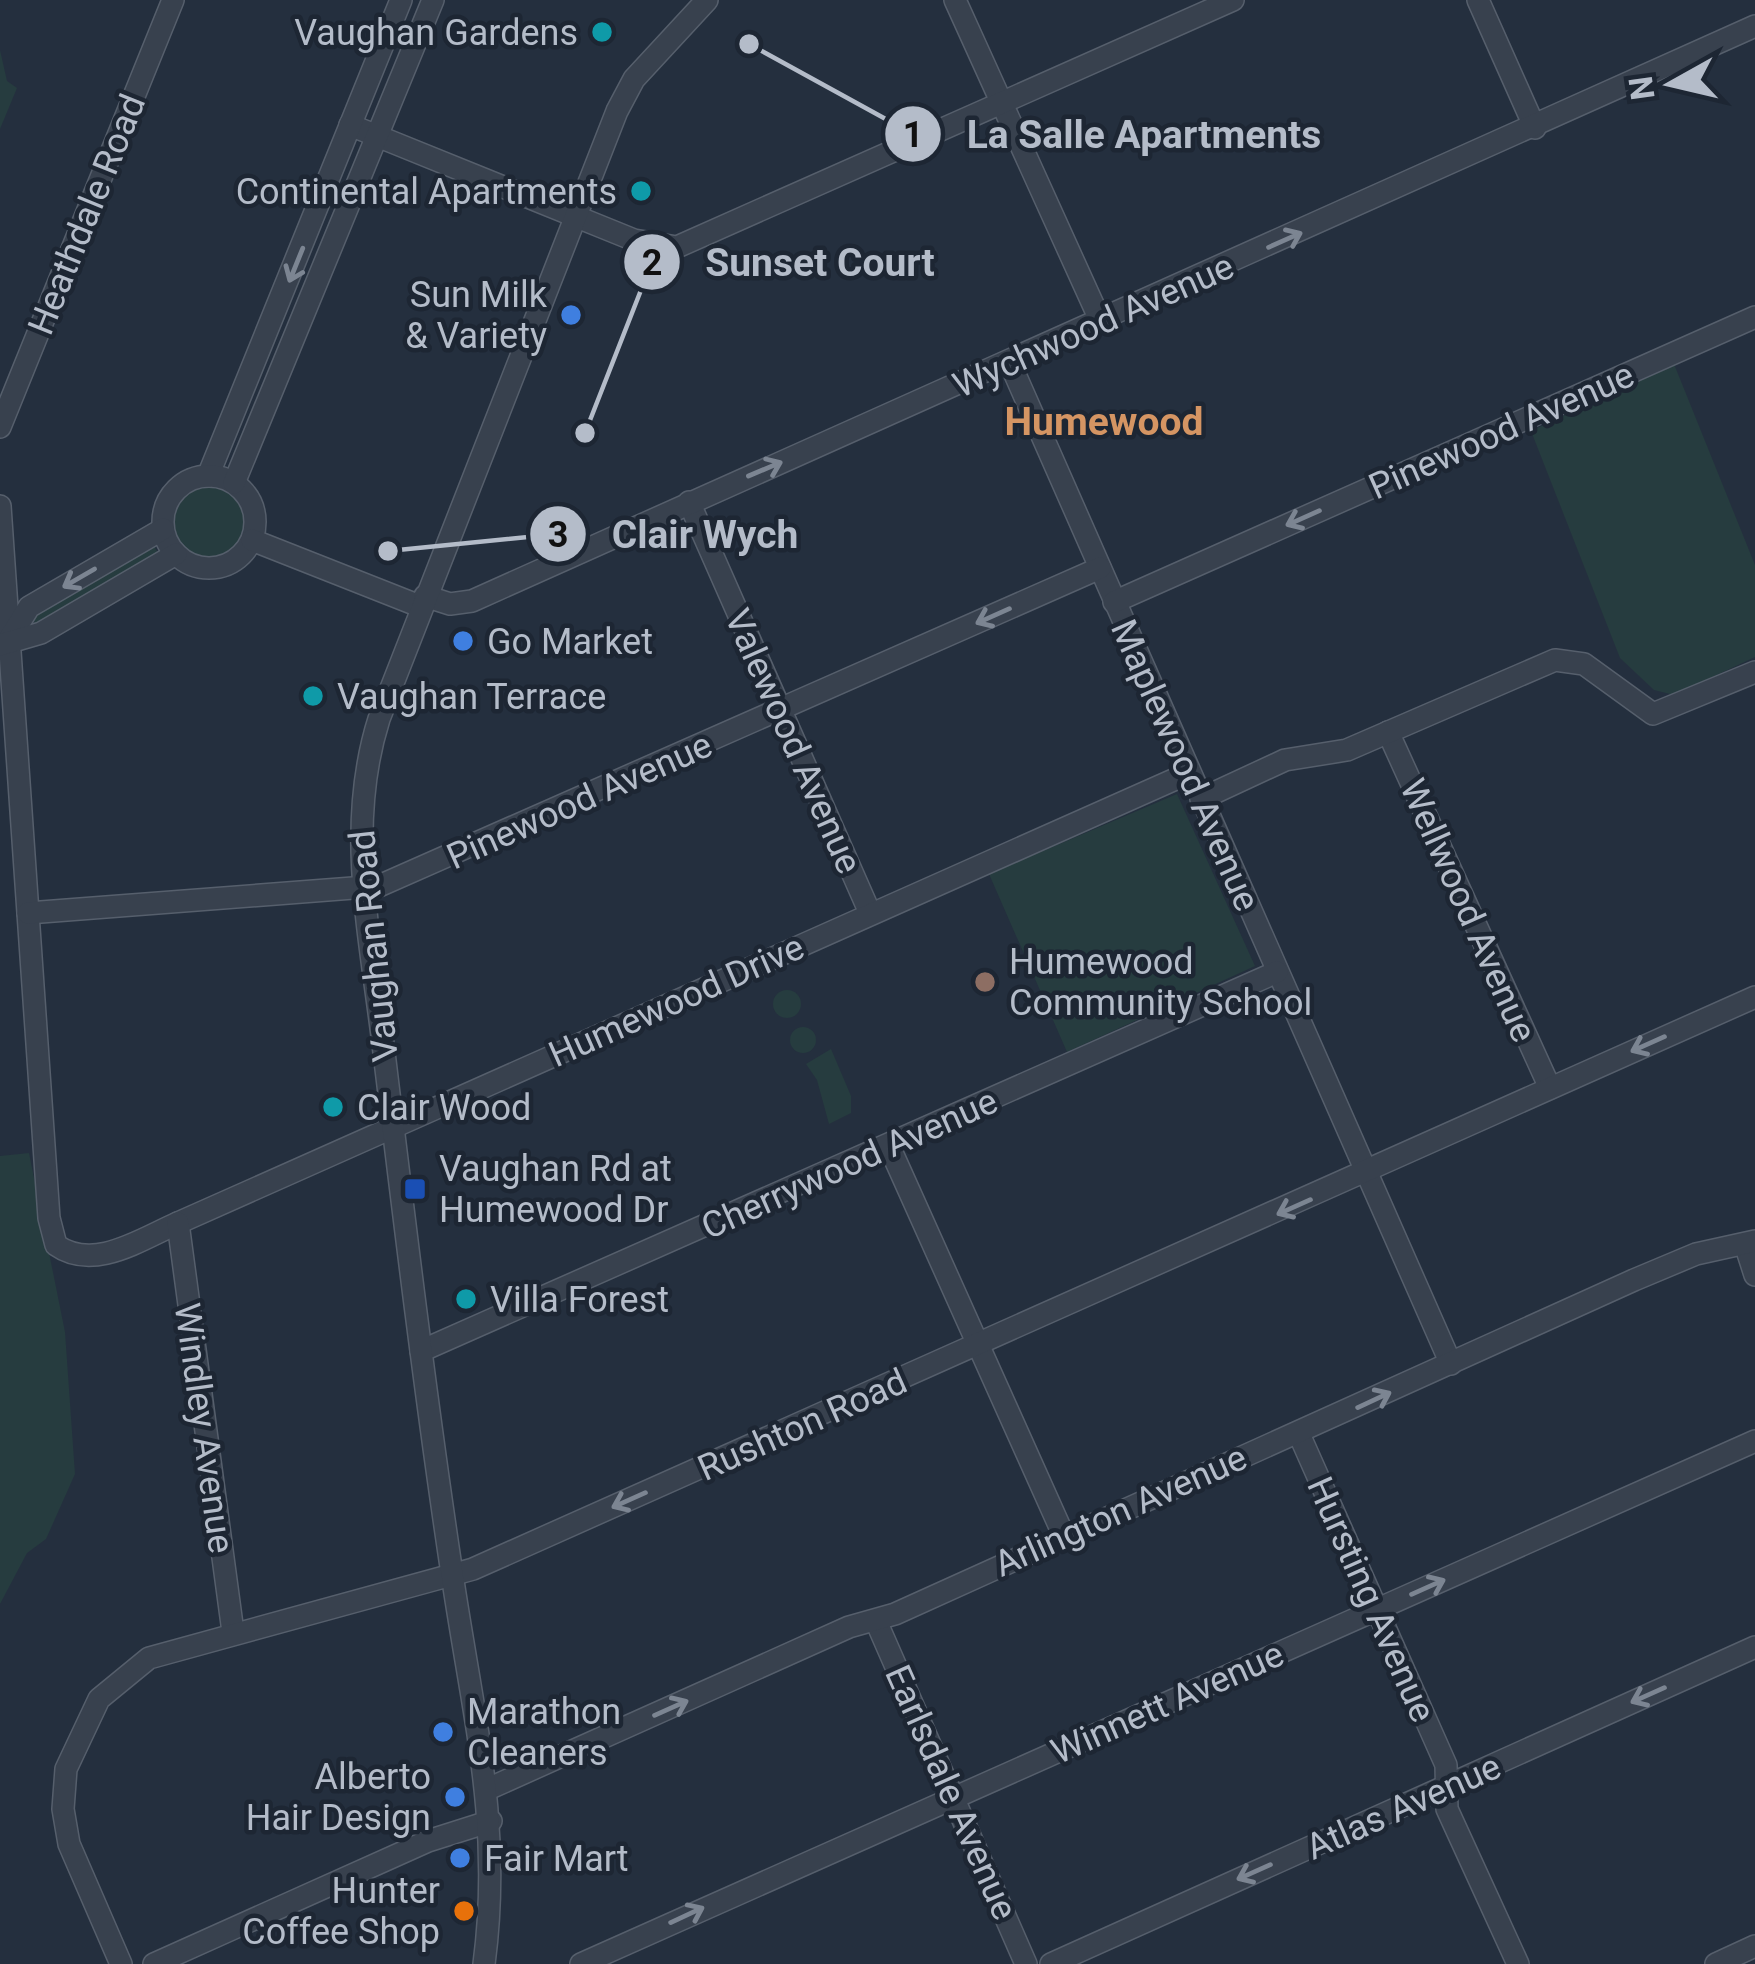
<svg xmlns="http://www.w3.org/2000/svg" width="1755" height="1964" viewBox="0 0 1755 1964" font-family="Roboto,sans-serif">
	<rect width="100%" height="100%" fill="#242f3e"/>
	<g fill="#263c3f">
		<polygon points="0,50 7,81 17,88 0,129"/>
		<polygon points="1674,364 1755,565 1755,657 1674,695 1654,690 1620,658 1531,431"/>
		<circle cx="209" cy="520" r="38"/>
		<polygon points="154,546 159,555 34,624 35,612"/>
		<polygon points="1177,794 1255,966 1067,1052 989,874"/>
		<circle cx="787" cy="1004" r="14"/>
		<circle cx="803" cy="1040" r="13"/>
		<polygon points="831,1049 851,1096 851,1113 829,1124 817,1080 806,1064"/>
		<polygon points="29,1153 65,1332 75,1474 46,1539 27,1553 0,1604 0,1156"/>
	</g>
	<g fill="none" stroke-linecap="round" stroke-linejoin="round">
		<defs>
			<g id="minor">
				<polyline points="955,0 1101,322"/>
				<polyline points="1478,0 1535,128"/>
				<polyline points="350,125 634,240 677,247 1233,0"/>
				<polyline points="1010,363 1451,1364"/>
				<polyline points="0,427 173,0"/>
				<polyline points="208,476 401,0"/>
				<circle cx="209" cy="522" r="46"/>
				<polyline points="234,483 433,0"/>
				<polyline points="689,502 870,913"/>
				<path d="M0,506L49,1218L56,1245C94,1272 141,1239 178,1223L1189,773"/>
				<polyline points="252,540 422,607"/>
				<polyline points="425,596 450,604 472,601 1755,26"/>
				<polyline points="1114,602 1755,317"/>
				<polyline points="8,641 29,607 163,529"/>
				<polyline points="0,645 41,633 176,554"/>
				<polyline points="1388,732 1550,1088"/>
				<polyline points="1201,799 1285,760 1347,750 1555,660 1584,664 1653,714 1755,672"/>
				<polyline points="28,913 379,886 1100,568"/>
				<polyline points="889,1146 1063,1534"/>
				<polyline points="178,1223 233,1632"/>
				<polyline points="1745,1244 1755,1275"/>
				<polyline points="421,1351 1277,972"/>
				<polyline points="1299,1434 1446,1765 1447,1809 1518,1964"/>
				<polyline points="876,1621 1026,1964"/>
				<polyline points="488,1789 849,1627 895,1614 1634,1280 1696,1254 1755,1241"/>
				<polyline points="121,1964 69,1844 63,1809 66,1769 99,1699 149,1658 473,1569 1755,997"/>
				<polyline points="154,1964 428,1841 491,1821"/>
				<path d="M484,1964C503,1821 471,1707 451,1567C425,1393 404,1218 383,1044C370,935 345,826 379,719L617,111L634,79L707,0"/>
				<polyline points="581,1964 1755,1441"/>
				<polyline points="1051,1964 1755,1647"/>
				<polyline points="1716,1964 1755,1946"/>
			</g>
		</defs>
		<use href="#minor" stroke="#565f6c" stroke-width="24"/>
		<use href="#minor" stroke="#38414e" stroke-width="21"/>
	</g>
	<defs><path id="oneway-shaft" d="M-6 0H5M1.5-3L5.5 0L1.5 3" fill="none" stroke-width="1.6" stroke-linecap="round" stroke-linejoin="round" transform="scale(3)"/></defs>
	<g stroke="#7c8592">
		<use href="#oneway-shaft" transform="translate(1285 240) rotate(-24)"/>
		<use href="#oneway-shaft" transform="translate(296 265) rotate(112)"/>
		<use href="#oneway-shaft" transform="translate(765 469) rotate(-23)"/>
		<use href="#oneway-shaft" transform="translate(1303 518) rotate(156)"/>
		<use href="#oneway-shaft" transform="translate(79 578) rotate(150)"/>
		<use href="#oneway-shaft" transform="translate(993 616) rotate(156)"/>
		<use href="#oneway-shaft" transform="translate(1648 1044) rotate(156)"/>
		<use href="#oneway-shaft" transform="translate(1294 1207) rotate(156)"/>
		<use href="#oneway-shaft" transform="translate(1374 1400) rotate(-25)"/>
		<use href="#oneway-shaft" transform="translate(629 1500) rotate(156)"/>
		<use href="#oneway-shaft" transform="translate(1428 1587) rotate(-24)"/>
		<use href="#oneway-shaft" transform="translate(1648 1695) rotate(156)"/>
		<use href="#oneway-shaft" transform="translate(671 1708) rotate(-24)"/>
		<use href="#oneway-shaft" transform="translate(1254 1872) rotate(156)"/>
		<use href="#oneway-shaft" transform="translate(687 1915) rotate(-25)"/>
	</g>
	<g fill="#0f9aa8" stroke="#1d2633" stroke-width="4.5">
		<circle cx="602" cy="32" r="12"/>
		<circle cx="641" cy="191" r="12"/>
		<circle cx="313" cy="696" r="12"/>
		<circle cx="333" cy="1107" r="12"/>
		<circle cx="466" cy="1299" r="12"/>
	</g>
	<g fill="#3f7fe0" stroke="#1d2633" stroke-width="4.5">
		<circle cx="571" cy="315" r="12"/>
		<circle cx="463" cy="641" r="12"/>
		<circle cx="443" cy="1732" r="12"/>
		<circle cx="455" cy="1797" r="12"/>
		<circle cx="460" cy="1858" r="12"/>
	</g>
	<circle fill="#8d6e63" stroke="#1d2633" stroke-width="4.5" cx="985" cy="982" r="12"/>
	<rect fill="#1a4fb4" stroke="#1d2633" stroke-width="4.5" x="403" y="1177" width="24" height="24" rx="6"/>
	<circle fill="#e8710a" stroke="#1d2633" stroke-width="4.5" cx="464" cy="1911" r="12"/>
	<g text-anchor="middle" stroke-width="9" stroke-linejoin="round" paint-order="stroke">
		<g font-size="36" fill="#b4bcc9" stroke="#1d2633" text-anchor="start">
			<text x="578" y="45" text-anchor="end">Vaughan Gardens</text>
			<text x="617" y="204" text-anchor="end">Continental Apartments</text>
			<text x="547" y="307" text-anchor="end">Sun Milk<tspan x="547" dy="41">&amp; Variety</tspan></text>
			<text x="487" y="654">Go Market</text>
			<text x="337" y="709">Vaughan Terrace</text>
			<text x="1009" y="974">Humewood<tspan x="1009" dy="41">Community School</tspan></text>
			<text x="357" y="1120">Clair Wood</text>
			<text x="439" y="1181">Vaughan Rd at<tspan x="439" dy="41">Humewood Dr</tspan></text>
			<text x="490" y="1312">Villa Forest</text>
			<text x="467" y="1724">Marathon<tspan x="467" dy="41">Cleaners</tspan></text>
			<text x="431" y="1789" text-anchor="end">Alberto<tspan x="431" dy="41">Hair Design</tspan></text>
			<text x="484" y="1871">Fair Mart</text>
			<text x="440" y="1903" text-anchor="end">Hunter<tspan x="440" dy="41">Coffee Shop</tspan></text>
		</g>
		<g font-size="36" fill="#b4bcc9" stroke="#1d2633">
			<text transform="translate(86 214) rotate(-68)" y="13">Heathdale Road</text>
			<text transform="translate(1093 325) rotate(-24)" y="13">Wychwood Avenue</text>
			<text transform="translate(1501 430) rotate(-24)" y="13">Pinewood Avenue</text>
			<text transform="translate(794 741) rotate(66)" y="13">Valewood Avenue</text>
			<text transform="translate(1186 765) rotate(66)" y="13">Maplewood Avenue</text>
			<text transform="translate(579 800) rotate(-24)" y="13">Pinewood Avenue</text>
			<text transform="translate(1469 910) rotate(66)" y="13">Wellwood Avenue</text>
			<text transform="translate(373 946) rotate(-96)" y="13">Vaughan Road</text>
			<text transform="translate(676 1000) rotate(-24)" y="13">Humewood Drive</text>
			<text transform="translate(849 1163) rotate(-24)" y="13">Cherrywood Avenue</text>
			<text transform="translate(802 1424) rotate(-24)" y="13">Rushton Road</text>
			<text transform="translate(205 1428) rotate(82)" y="13">Windley Avenue</text>
			<text transform="translate(1120 1510) rotate(-24)" y="13">Arlington Avenue</text>
			<text transform="translate(1372 1599) rotate(66)" y="13">Hursting Avenue</text>
			<text transform="translate(1167 1702) rotate(-24)" y="13">Winnett Avenue</text>
			<text transform="translate(952 1792) rotate(66)" y="13">Earlsdale Avenue</text>
			<text transform="translate(1403 1806) rotate(-24)" y="13">Atlas Avenue</text>
		</g>
		<g font-size="39" font-weight="bold" fill="#d59563" stroke="#1d2633">
			<text x="1104" y="435">Humewood</text>
		</g>
	</g>
	<path fill="none" stroke="#b4bcc9" stroke-width="4.5" d="M749 44L913 134M585 433L652 262M388 551L558 534"/>
	<g fill="#b4bcc9" stroke="#1d2633" stroke-width="4.5">
		<circle cx="749" cy="44" r="12"/>
		<circle cx="585" cy="433" r="12"/>
		<circle cx="388" cy="551" r="12"/>
		<circle cx="913" cy="134" r="30"/>
		<circle cx="652" cy="262" r="30"/>
		<circle cx="558" cy="534" r="30"/>
	</g>
	<g font-size="36" text-anchor="middle" font-weight="bold" fill="#111">
		<text x="913" y="147">1</text>
		<text x="652" y="275">2</text>
		<text x="558" y="547">3</text>
	</g>
	<g font-size="39" text-anchor="middle" font-weight="bold" fill="#b4bcc9" stroke="#1d2633" stroke-width="9" stroke-linejoin="round" paint-order="stroke">
		<text x="1144" y="148">La Salle Apartments</text>
		<text x="820" y="276">Sunset Court</text>
		<text x="705" y="548">Clair Wych</text>
	</g>
	<g transform="translate(1671 84) rotate(262)" stroke="#1d2633" stroke-width="9" paint-order="stroke">
	<path d="M0-9L21 45L0 30L-21 45Z" fill="#b4bcc9"/>
	<text y="-18" font-size="33" font-weight="bold" text-anchor="middle" fill="#b4bcc9">N</text>
	</g>
</svg>
